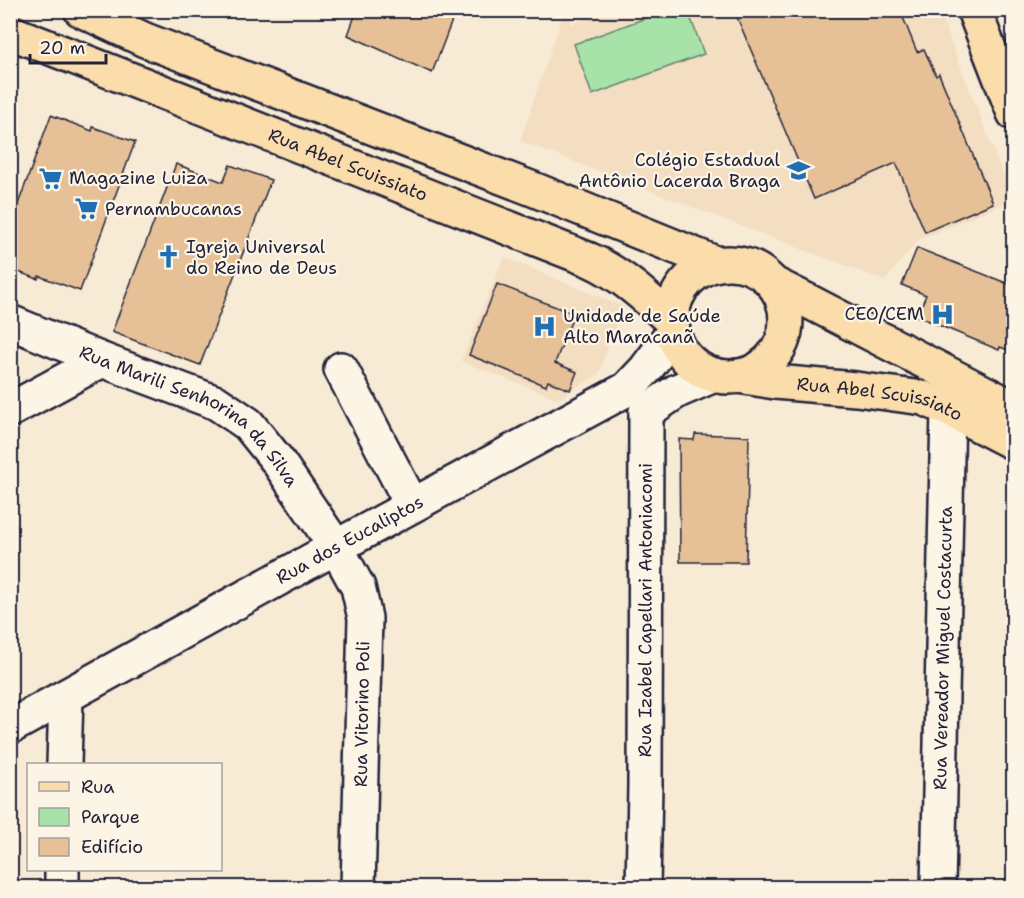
<svg xmlns="http://www.w3.org/2000/svg" width="1024" height="898" viewBox="0 0 1024 898" font-family="'Shantell Sans',sans-serif">
	<rect width="100%" height="100%" fill="#f8ebd5"/>
	<filter id="ink" filterUnits="userSpaceOnUse"><feTurbulence type="fractalNoise" baseFrequency=".0167" numOctaves="2"/><feDisplacementMap in="SourceGraphic" scale="12" xChannelSelector="R" yChannelSelector="G"/><feConvolveMatrix kernelMatrix="1 2 1 2 8 2 1 2 1" color-interpolation-filters="sRGB"/></filter>
	<g filter="url(#ink)">
		<g fill="#f3dec2">
			<polygon points="601,10 939,11 1013,200 918,240 885,281 520,141 564,11 565,11 573,24"/>
			<polygon points="504,257 622,306 599,374 558,399 461,361"/>
		</g>
		<polygon fill="#a7e2a8" stroke="#648272" stroke-width="1.5" points="665,11 688,11 704,54 592,95 574,44"/>
		<g fill="#e6c197" stroke="#22223b" stroke-width="1.5">
			<polygon points="357,10 456,10 432,73 348,35"/>
			<polygon points="734,10 900,10 917,52 924,49 936,76 939,74 993,203 925,232 896,163 814,199"/>
			<polygon points="51,115 92,131 93,127 135,142 80,291 39,276 38,279 10,269 10,226"/>
			<polygon points="176,164 223,182 230,165 271,180 200,365 112,332"/>
			<polygon points="917,248 1014,286 1014,352 1000,347 999,350 917,316 926,295 902,285"/>
			<polygon points="497,284 574,314 555,363 577,372 570,390 548,381 546,386 469,355"/>
			<polygon points="695,434 749,436 746,562 680,562 679,439 694,440"/>
		</g>
		<g fill="none" stroke-linecap="round" stroke-linejoin="round">
			<defs>
				<g id="minor">
					<path id="s1" d="M10,322L102,360L217,403L248,424L277,460L336,547L358,587L365,618L358,888"/>
					<polyline points="341,369 412,505"/>
					<polyline points="10,410 102,360"/>
					<polyline points="646,412 677,391 714,375"/>
					<path id="s2" d="M10,727L336,547L627,389L646,369L673,333"/>
					<polyline points="64,764 66,697"/>
					<polyline points="62,888 62,870"/>
					<path id="s3" d="M643,888L645,785L646,412"/>
					<path id="s4" d="M938,888L948,409"/>
				</g>
				<g id="major">
					<polyline points="81,10 145,40 533,189 718,264"/>
					<polyline points="974,10 1014,113"/>
					<path id="s5" d="M10,32L590,260C621,274 646,297 672,321"/>
					<circle cx="729" cy="320" r="57"/>
					<polyline points="774,284 806,300 1014,408"/>
					<path id="s6" d="M738,376L775,382L856,389L923,398L948,409L1014,443"/>
				</g>
			</defs>
			<use href="#minor" stroke="#22223b" stroke-width="38"/>
			<use href="#major" stroke="#22223b" stroke-width="38"/>
			<use href="#minor" stroke="#fcf5e5" stroke-width="33"/>
			<use href="#major" stroke="#fbdcab" stroke-width="33"/>
		</g>
	</g>
	<defs>
		<symbol id="school-bare" viewBox="-9 -9 18 18"><path d="M0-5L7-2L0 1L-7-2ZM-4 1L0 2.5L4 1V4Q0 6-4 4Z" fill="#1f6fb2" stroke="#fcf5e5" stroke-width="2.5" paint-order="stroke"/></symbol>
		<symbol id="supermarket-bare" viewBox="-9 -9 18 18"><path d="M-6-5.5h2.5l.6 2H6L4.5 2H-2.5L-4.4-4H-6ZM-1.5 3.2a1.3 1.3 0 1 0 .1 0ZM3 3.2a1.3 1.3 0 1 0 .1 0Z" fill="#1f6fb2" stroke="#fcf5e5" stroke-width="2.5" paint-order="stroke"/></symbol>
		<symbol id="church-bare" viewBox="-9 -9 18 18"><path d="M-1.2-6h2.4v3.5h3.3v2.4h-3.3V6h-2.4V-.1h-3.3v-2.4h3.3Z" fill="#1f6fb2" stroke="#fcf5e5" stroke-width="2.5" paint-order="stroke"/></symbol>
		<symbol id="hospital-bare" viewBox="-9 -9 18 18"><path d="M-5-5h3v3.5h4V-5h3V5h-3V1.5h-4V5h-3Z" fill="#1f6fb2" stroke="#fcf5e5" stroke-width="2.5" paint-order="stroke"/></symbol>
	</defs>
	<g fill-rule="evenodd">
		<use href="#school-bare" x="782" y="154" width="33" height="33"/>
		<use href="#supermarket-bare" x="34" y="162" width="33" height="33"/>
		<use href="#supermarket-bare" x="70" y="192" width="33" height="33"/>
		<use href="#church-bare" x="152" y="240" width="33" height="33"/>
		<use href="#hospital-bare" x="926" y="298" width="33" height="33"/>
		<use href="#hospital-bare" x="528" y="310" width="33" height="33"/>
	</g>
	<g text-anchor="middle" stroke-width="4.5" stroke-linejoin="round" paint-order="stroke">
		<g font-size="18" fill="#22223b" stroke="#fcf5e5" text-anchor="start">
			<text x="780" y="166" text-anchor="end">Colégio Estadual<tspan x="780" dy="21">Antônio Lacerda Braga</tspan></text>
			<text x="69" y="184">Magazine Luiza</text>
			<text x="105" y="215">Pernambucanas</text>
			<text x="186" y="253">Igreja Universal<tspan x="186" dy="21">do Reino de Deus</tspan></text>
			<text x="924" y="320" text-anchor="end">CEO/CEM</text>
			<text x="563" y="322">Unidade de Saúde<tspan x="563" dy="21">Alto Maracanã</tspan></text>
		</g>
		<g font-size="18" fill="#22223b" stroke="#fcf5e5">
			<text dy="6" stroke="none"><textPath href="#s5" startOffset="363">Rua Abel Scuissiato</textPath></text>
			<text dy="6" stroke="none"><textPath href="#s6" startOffset="144">Rua Abel Scuissiato</textPath></text>
			<text dy="6" stroke="none"><textPath href="#s1" startOffset="206">Rua Marili Senhorina da Silva</textPath></text>
			<text dy="6" stroke="none"><textPath href="#s2" startOffset="388">Rua dos Eucaliptos</textPath></text>
			<text dy="6" stroke="none"><textPath href="#s3" startOffset="278">Rua Izabel Capellari Antoniacomi</textPath></text>
			<text dy="6" stroke="none"><textPath href="#s4" startOffset="240">Rua Vereador Miguel Costacurta</textPath></text>
			<text transform="translate(362 714) rotate(-89)" y="6">Rua Vitorino Poli</text>
		</g>
	</g>
	<rect width="1024" height="898" fill="none" stroke="#fcf5e5" stroke-width="36"/>
	<rect x="18" y="18" width="988" height="862" fill="none" stroke="#22223b" stroke-width="2" filter="url(#ink)"/>
	<rect x="27" y="763" width="195" height="108" fill="#fcf5e5" stroke="#a5a1a1" stroke-width="1.5"/>
	<rect x="39" y="782" width="30" height="9" fill="#fbdcab" stroke="#a5a1a1" stroke-width="1.5"/>
	<text x="81" y="793" font-size="18" fill="#22223b">Rua</text>
	<rect x="39" y="808" width="30" height="18" fill="#a7e2a8" stroke="#a5a1a1" stroke-width="1.5"/>
	<text x="81" y="823" font-size="18" fill="#22223b">Parque</text>
	<rect x="39" y="838" width="30" height="18" fill="#e6c197" stroke="#a5a1a1" stroke-width="1.5"/>
	<text x="81" y="853" font-size="18" fill="#22223b">Edifício</text>
	<path d="M30 54v9h76v-9" fill="none" stroke="#22223b" stroke-width="3"/>
	<text x="39" y="54" font-size="18" fill="#22223b" stroke="#fcf5e5" stroke-width="4.5" paint-order="stroke">20 m</text>
</svg>
